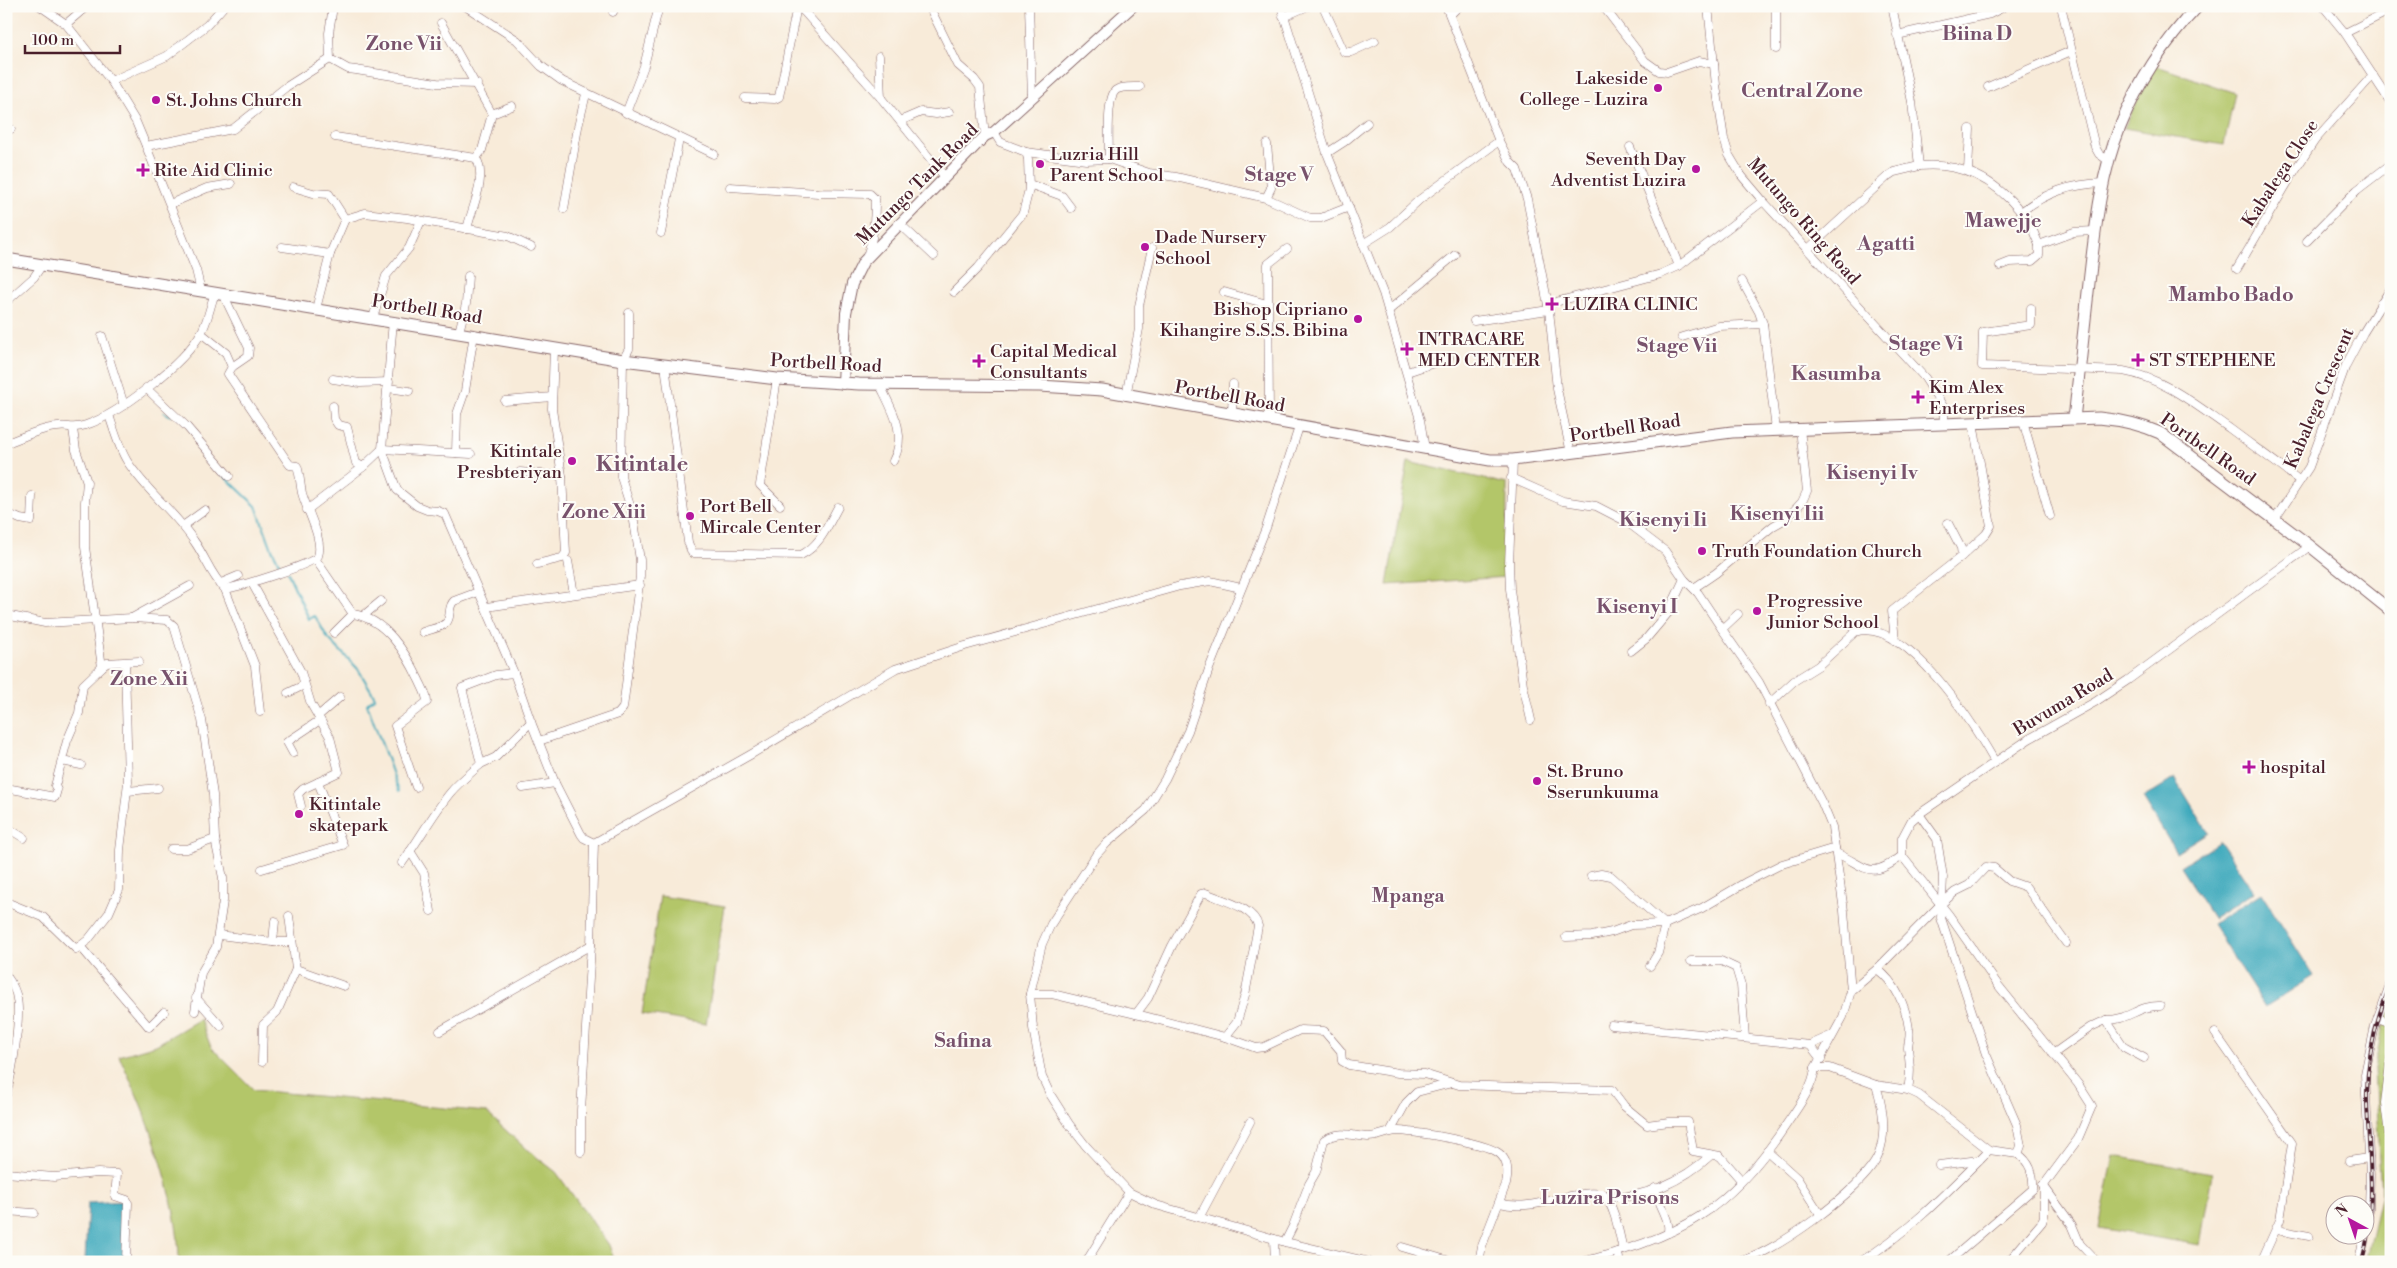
<svg xmlns="http://www.w3.org/2000/svg" width="2397" height="1268" viewBox="0 0 2397 1268" font-family="'Libre Bodoni',serif">
	<rect width="100%" height="100%" fill="#fdfcf7"/>
	<filter id="ink" filterUnits="userSpaceOnUse"><feTurbulence type="fractalNoise" baseFrequency=".02" numOctaves="2"/><feDisplacementMap in="SourceGraphic" scale="10" xChannelSelector="R" yChannelSelector="G"/><feConvolveMatrix kernelMatrix="1 2 1 2 8 2 1 2 1" color-interpolation-filters="sRGB"/></filter>
	<filter id="wash" filterUnits="userSpaceOnUse"><feTurbulence type="fractalNoise" baseFrequency=".0096" numOctaves="4" result="noise"/><feDisplacementMap in="SourceGraphic" scale="20" xChannelSelector="R" yChannelSelector="G"/><feGaussianBlur stdDeviation="1.12" result="paint"/><feColorMatrix in="noise" values="0 0 0 0 0 0 0 0 0 0 0 0 0 0 0 0 0 1.4 0 .05"/><feComposite in="paint" operator="in"/></filter>
	<g filter="url(#wash)">
		<rect width="100%" height="100%" fill="#f8ebd9"/>
		<g fill="#b3c669" stroke="#7e724a">
			<polygon points="2154,65 2235,93 2224,145 2124,128"/>
			<polygon points="1408,462 1507,484 1506,577 1387,585"/>
			<polygon points="660,896 725,906 706,1024 642,1014"/>
			<polygon points="2391,988 2391,1262 2365,1262 2381,1194 2374,1068"/>
			<path d="M200,1019L211,1047L254,1090L486,1112L525,1148L556,1172L609,1245L615,1262H179C179,1198 147,1113 119,1056L156,1045Z"/>
			<polygon points="2114,1156 2212,1173 2200,1245 2099,1228"/>
		</g>
		<g fill="#3ca9bc" stroke="#436474">
			<polygon points="2175,778 2208,832 2176,852 2143,798"/>
			<polygon points="2220,841 2254,892 2213,918 2180,867"/>
			<polygon points="2261,893 2314,976 2265,1007 2212,924"/>
			<polygon points="126,1201 125,1262 85,1261 88,1203"/>
		</g>
		<g fill="none" stroke-linecap="round" stroke-linejoin="round">
			<g stroke="#3ca9bc" stroke-width="2">
				<polyline points="164,412 171,416"/>
				<polyline points="220,472 256,506 272,549 282,569"/>
				<polyline points="288,573 309,619 315,616 327,637 358,669 375,697 367,704 399,791"/>
			</g>
		</g>
	</g>
	<g filter="url(#ink)">
		<g fill="none" stroke-linecap="round" stroke-linejoin="round">
			<defs>
				<g id="minor">
					<polyline points="40,6 66,24 111,81 136,122 146,146 196,270 201,291"/>
					<polyline points="465,6 517,40 541,66 562,81 714,154"/>
					<polyline points="799,6 881,98 945,177"/>
					<polyline points="929,6 958,65 974,79 980,87 985,136"/>
					<polyline points="1029,6 1032,98"/>
					<polyline points="1281,6 1327,153 1383,293 1420,420 1425,449"/>
					<polyline points="1323,6 1344,52 1351,52 1375,41"/>
					<polyline points="1446,6 1499,141 1510,162 1517,169 1527,199 1549,310 1557,389 1571,453"/>
					<polyline points="1603,6 1645,61 1659,71 1667,72 1699,61 1714,64"/>
					<polyline points="1708,6 1716,85 1724,139 1729,155 1741,175 1763,201 1925,378 1944,408 1944,424"/>
					<polyline points="1776,6 1776,49"/>
					<polyline points="2061,6 2095,147 2099,154 2109,161"/>
					<polyline points="2323,6 2345,33 2391,103"/>
					<polyline points="613,12 615,6"/>
					<polyline points="1450,15 1459,6"/>
					<polyline points="1283,17 1308,6"/>
					<polyline points="441,23 492,114 482,150 476,158"/>
					<polyline points="66,24 87,6"/>
					<polyline points="2345,33 2391,10"/>
					<polyline points="1897,35 1990,14 2002,8"/>
					<polyline points="879,56 881,98"/>
					<polyline points="330,59 348,69 356,70 437,83 477,84"/>
					<polyline points="330,59 329,33 333,6"/>
					<polyline points="111,81 167,56 207,25 224,6"/>
					<polyline points="1988,87 2071,51"/>
					<polyline points="745,98 775,99 779,97 797,6"/>
					<polyline points="626,113 644,66 659,6"/>
					<polyline points="492,114 512,106"/>
					<polyline points="900,121 921,112 936,114 949,112"/>
					<polyline points="6,130 11,129"/>
					<polyline points="994,132 1000,142 1026,152 1086,160 1109,159 1149,173 1176,177 1266,198 1310,218 1321,218 1349,207"/>
					<path d="M335,137L476,158C488,177 471,210 467,229"/>
					<polyline points="146,146 233,129 286,87 330,59"/>
					<polyline points="1630,147 1679,266"/>
					<polyline points="1327,153 1344,142 1367,123"/>
					<path d="M1109,159C1109,146 1106,97 1116,90C1121,86 1134,87 1140,87"/>
					<path d="M1919,166C1962,162 1994,179 2021,212C2046,192 2072,184 2104,183"/>
					<polyline points="1968,171 1970,129"/>
					<polyline points="1029,184 1062,196 1071,208"/>
					<polyline points="293,187 313,193 329,194 345,219 330,254 316,309"/>
					<path d="M730,187L818,193L870,194L875,199C875,219 874,237 867,256"/>
					<polyline points="1266,198 1271,188 1267,144"/>
					<polyline points="170,204 207,188 231,184"/>
					<polyline points="564,209 578,127 586,94"/>
					<polyline points="2021,212 2029,221 2039,245 2074,232 2094,231"/>
					<polyline points="345,219 365,213 407,218 508,236 531,247"/>
					<polyline points="899,223 934,256"/>
					<polyline points="661,233 679,139"/>
					<polyline points="2307,241 2357,190 2391,164"/>
					<polyline points="1363,244 1390,227 1419,200 1499,141"/>
					<polyline points="282,247 330,254"/>
					<polyline points="1807,250 1888,176 1894,172 1919,166 1912,102 1892,6"/>
					<polyline points="2000,266 2010,262 2032,261 2039,255 2039,245"/>
					<polyline points="2237,269 2295,170 2315,140 2373,75"/>
					<polyline points="1742,281 1759,312 1763,324 1776,430"/>
					<polyline points="954,292 978,268 1023,213 1029,189 1028,159 1026,152"/>
					<polyline points="1224,292 1267,304"/>
					<path d="M223,294L249,348L248,356L232,367L228,374L287,461L290,465L297,466C300,474 300,484 302,493C306,509 324,540 318,556C315,564 238,587 225,589"/>
					<polyline points="6,302 34,277 42,265"/>
					<polyline points="1548,304 1661,274 1679,266 1763,201"/>
					<polyline points="2380,304 2391,310"/>
					<path d="M2031,308V325L1983,332L1982,366L2123,371C2163,378 2196,405 2229,428C2253,446 2277,463 2300,481"/>
					<polyline points="1388,311 1455,255"/>
					<polyline points="373,318 386,276 409,248 421,221"/>
					<polyline points="393,321 382,449 397,490 417,506 427,510 438,511 445,514 514,673 531,722 555,783 581,834 584,838 594,843 750,755 895,669 965,646 1180,586 1210,581 1241,588"/>
					<polyline points="1474,321 1549,310"/>
					<polyline points="459,332 466,304 468,276"/>
					<polyline points="201,333 226,353 232,367"/>
					<polyline points="102,336 124,405"/>
					<polyline points="1682,337 1719,326 1763,324"/>
					<path d="M665,365L688,542L692,553L801,555C820,546 828,525 838,507"/>
					<polyline points="1407,372 1449,358"/>
					<polyline points="333,379 360,383 389,382"/>
					<polyline points="777,379 760,485 780,505"/>
					<path d="M880,385C892,410 908,434 893,461"/>
					<polyline points="146,388 187,427 229,476"/>
					<polyline points="388,388 409,391"/>
					<polyline points="1126,396 1139,329 1139,306 1152,248"/>
					<polyline points="505,401 552,397"/>
					<polyline points="333,406 334,419 338,425 347,427 356,463 363,467"/>
					<polyline points="1232,414 1233,384"/>
					<path d="M109,415C114,430 119,448 127,461C146,491 175,512 194,541C205,556 211,576 225,589L255,666L260,712"/>
					<polyline points="1269,421 1268,264 1287,249"/>
					<polyline points="2023,421 2050,516"/>
					<polyline points="1299,427 1266,528 1209,669 1188,731 1165,779 1146,810 1107,843 1096,855 1051,924 1042,944 1030,994 1033,1028 1042,1077 1050,1094 1069,1124 1086,1146 1129,1192 1156,1205 1285,1242 1369,1262"/>
					<path d="M6,443C22,438 40,428 57,427C70,425 71,430 86,425C119,414 184,364 201,333C208,321 210,306 215,293"/>
					<polyline points="456,453 457,414 465,391 474,334"/>
					<polyline points="1513,460 1509,565 1510,589 1523,685 1531,720"/>
					<polyline points="520,472 562,476"/>
					<polyline points="1511,478 1563,501 1596,506 1627,522 1665,551 1684,579 1698,593 1722,629 1738,614"/>
					<polyline points="307,510 363,467 382,449 471,454"/>
					<polyline points="6,513 20,519 31,521 32,496"/>
					<polyline points="2275,519 2309,467 2346,365 2363,333 2391,288"/>
					<polyline points="183,526 205,510"/>
					<polyline points="1962,556 1986,534 1991,526 1973,423"/>
					<path d="M316,560L353,614C386,619 406,653 419,680C422,687 427,694 427,702L395,726L416,787"/>
					<polyline points="568,561 574,594"/>
					<polyline points="537,564 562,558 566,553 562,476 552,409 554,348"/>
					<polyline points="252,583 301,672 311,704 330,737 339,772 318,782 343,845 262,869"/>
					<polyline points="219,584 238,576"/>
					<polyline points="1694,588 1716,573 1773,526 1787,518 1802,502 1807,491 1800,429"/>
					<polyline points="486,607 640,585"/>
					<polyline points="6,615 45,623 132,618 167,620 174,626 202,720 213,795 215,839 223,878 223,901 216,947 201,973 195,1011"/>
					<polyline points="363,616 381,601"/>
					<polyline points="132,618 190,586"/>
					<polyline points="1722,629 1759,682 1822,803 1832,827 1844,911 1851,991"/>
					<path d="M423,632C430,629 441,628 446,623C452,618 447,607 454,601L478,592"/>
					<polyline points="334,633 353,614"/>
					<polyline points="1895,640 1892,611 1962,556 1961,548 1948,523"/>
					<polyline points="1631,651 1646,639 1668,613 1684,579"/>
					<polyline points="102,667 107,663 139,661"/>
					<polyline points="514,673 496,675 462,688 481,764 496,757 531,722"/>
					<polyline points="288,693 304,685"/>
					<path d="M1769,704L1794,681L1818,666L1855,632C1906,616 1974,725 1995,762"/>
					<polyline points="318,716 340,697"/>
					<polyline points="539,741 618,714 623,708 640,576 640,560 633,515 621,477 623,360 629,349 629,313"/>
					<polyline points="293,753 287,742 320,720"/>
					<polyline points="62,761 81,765"/>
					<polyline points="6,788 55,797 57,790 55,786 67,741 79,713 83,685 102,667 85,547 85,502 87,482 76,450 73,429"/>
					<polyline points="523,788 555,783"/>
					<polyline points="128,791 158,788"/>
					<polyline points="301,806 298,794 303,789 318,782"/>
					<polyline points="6,827 24,838"/>
					<polyline points="171,849 187,849 215,839"/>
					<polyline points="410,851 424,873 431,911"/>
					<path d="M1836,853C1868,867 1868,881 1902,856"/>
					<path d="M402,863C419,840 432,815 450,793C459,782 471,773 481,764"/>
					<polyline points="1591,876 1601,874 1611,876 1665,924"/>
					<polyline points="6,902 43,917 76,949 88,940 109,913 119,890 120,850 128,782 125,663"/>
					<polyline points="219,935 273,942 292,942"/>
					<polyline points="1566,937 1592,936 1612,932 1631,925 1665,924 1702,908 1748,881 1782,864 1835,848"/>
					<polyline points="273,942 275,921"/>
					<polyline points="80,946 149,1027 164,1012"/>
					<polyline points="1691,961 1721,961 1736,968 1741,985 1745,1038"/>
					<polyline points="1650,966 1658,953 1665,924"/>
					<polyline points="296,969 344,986"/>
					<path d="M1877,969C1895,982 1906,1006 1909,1029C1911,1035 1908,1042 1908,1048C1910,1065 1911,1074 1908,1090L1919,1095L1989,1150L2018,1154L2021,1146L2017,1125L1986,1054L1941,918L1943,877L1937,839L1919,814"/>
					<path d="M6,975C11,982 16,990 17,999C21,1018 12,1075 6,1095"/>
					<polyline points="1030,994 1052,994 1136,1014 1225,1037 1256,1048 1264,1047 1300,1030 1324,1031 1341,1051 1342,1061 1349,1065 1398,1073 1424,1074 1459,1085 1612,1090 1624,1106 1647,1125 1669,1122 1688,1122 1693,1151 1720,1156 1741,1180"/>
					<polyline points="196,998 221,1026"/>
					<path d="M1136,1014L1148,998L1172,946L1201,894L1206,893C1221,900 1254,907 1258,926L1245,995L1237,1022L1225,1037"/>
					<polyline points="2378,1018 2391,1023"/>
					<path d="M2106,1020C2127,1021 2139,1005 2160,1006"/>
					<polyline points="1611,1025 1810,1045 1821,1059"/>
					<polyline points="440,1031 591,945"/>
					<polyline points="2215,1033 2292,1143 2280,1220 2261,1262"/>
					<polyline points="1810,1045 1830,1036"/>
					<polyline points="2053,1054 2091,1027 2106,1020 2124,1047 2144,1058"/>
					<polyline points="2391,1057 2385,1103 2391,1150"/>
					<polyline points="262,1062 263,1025 277,1012 296,969 289,916"/>
					<polyline points="1876,1085 1908,1090"/>
					<polyline points="1390,1132 1406,1103 1417,1092 1452,1083"/>
					<polyline points="1767,1151 1797,1178 1820,1214"/>
					<polyline points="581,1152 581,1110 591,945 594,843"/>
					<polyline points="2349,1161 2369,1158"/>
					<polyline points="1939,1165 1979,1160"/>
					<polyline points="6,1173 54,1177 98,1173 117,1174 115,1196 127,1200 128,1203 126,1262"/>
					<polyline points="2043,1185 2072,1225 2080,1244 2097,1262"/>
					<path d="M1655,1188C1657,1203 1671,1219 1668,1233"/>
					<path d="M1605,1197C1644,1200 1684,1180 1711,1155"/>
					<path d="M1499,1203C1536,1213 1568,1189 1603,1194C1615,1206 1619,1233 1623,1250"/>
					<polyline points="6,1211 34,1213"/>
					<polyline points="1200,1216 1250,1122"/>
					<polyline points="2277,1230 2309,1236"/>
					<polyline points="2364,1235 2369,1210 2370,1175 2365,1074 2375,1026 2391,982"/>
					<polyline points="1274,1239 1275,1262"/>
					<path d="M1285,1242L1293,1226L1309,1184L1316,1172L1324,1140C1338,1130 1352,1136 1368,1137C1379,1137 1388,1131 1398,1131C1416,1132 1491,1143 1501,1155C1509,1163 1508,1174 1506,1184L1482,1246L1479,1262"/>
					<polyline points="1402,1247 1453,1262"/>
					<polyline points="1086,1262 1129,1192"/>
					<path d="M1583,1262C1622,1251 1665,1239 1700,1216C1735,1194 1765,1157 1788,1122C1799,1106 1813,1087 1815,1068L1843,1017L1851,991L1877,969L1940,905L1955,892L1969,885L1986,867L1994,868L2009,881L2026,887L2066,943"/>
					<polyline points="1616,1262 1619,1258 1617,1252"/>
					<path d="M1736,1262C1769,1258 1865,1188 1878,1156C1887,1134 1883,1107 1876,1085L1830,1068H1815"/>
					<path d="M1860,1262C1909,1232 1949,1190 1989,1150"/>
					<path d="M1948,1262L2033,1189C2034,1175 2030,1162 2018,1154"/>
					<polyline points="2008,1262 2042,1222 2044,1216 2044,1185 2078,1139 2092,1106 2078,1084 1998,985 1949,915 1902,856 1902,838 1911,821 1919,814 2029,739 2095,702 2128,680 2310,546"/>
					<polyline points="2359,1262 2364,1236"/>
				</g>
				<polyline id="tertiary" points="843,384 846,313 852,284 863,262 985,136 994,132 1133,6"/>
				<g id="secondary">
					<path d="M6,259L623,360L777,379L859,384L1040,386L1102,390L1490,460H1513L1732,432L2099,418C2121,420 2140,424 2160,433L2310,546L2391,611"/>
					<path d="M2074,419C2079,373 2084,328 2089,283C2095,231 2100,176 2120,127C2138,82 2165,41 2198,6"/>
				</g>
			</defs>
			<use href="#minor" stroke="#876668" stroke-width="9"/>
			<use href="#tertiary" stroke="#876668" stroke-width="12"/>
			<use href="#secondary" stroke="#876668" stroke-width="13"/>
			<use href="#minor" stroke="#fff" stroke-width="8"/>
			<use href="#tertiary" stroke="#fff" stroke-width="10"/>
			<use href="#secondary" stroke="#fff" stroke-width="11"/>
			<defs>
				<path id="rail" d="M2362,1262C2377,1209 2369,1157 2367,1103C2366,1063 2375,1021 2391,984"/>
			</defs>
			<use href="#rail" stroke="#4a1f2b" stroke-width="4"/>
			<use href="#rail" stroke="#fdfcf7" stroke-width="2" stroke-dasharray="5.5" stroke-linecap="butt"/>
		</g>
	</g>
	<g fill="#b5179e" stroke="#fdfcf7" stroke-width="2">
		<circle cx="1658" cy="88" r="5"/>
		<circle cx="156" cy="100" r="5"/>
		<circle cx="1040" cy="164" r="5"/>
		<circle cx="1696" cy="169" r="5"/>
		<path d="M140.5 162.5h5v5h5v5h-5v5h-5v-5h-5v-5h5z"/>
		<circle cx="1145" cy="247" r="5"/>
		<path d="M1549.5 296.5h5v5h5v5h-5v5h-5v-5h-5v-5h5z"/>
		<circle cx="1358" cy="319" r="5"/>
		<path d="M1404.5 341.5h5v5h5v5h-5v5h-5v-5h-5v-5h5z"/>
		<path d="M2135.5 352.5h5v5h5v5h-5v5h-5v-5h-5v-5h5z"/>
		<path d="M976.5 353.5h5v5h5v5h-5v5h-5v-5h-5v-5h5z"/>
		<path d="M1915.5 389.5h5v5h5v5h-5v5h-5v-5h-5v-5h5z"/>
		<circle cx="572" cy="461" r="5"/>
		<circle cx="690" cy="516" r="5"/>
		<circle cx="1702" cy="551" r="5"/>
		<circle cx="1757" cy="611" r="5"/>
		<path d="M2246.5 759.5h5v5h5v5h-5v5h-5v-5h-5v-5h5z"/>
		<circle cx="1537" cy="781" r="5"/>
		<circle cx="299" cy="814" r="5"/>
	</g>
	<g text-anchor="middle" stroke-width="4" stroke-linejoin="round" paint-order="stroke">
		<g font-size="18" fill="#4a1f2b" stroke="#fdfcf7" text-anchor="start">
			<text x="1648" y="84" text-anchor="end">Lakeside<tspan x="1648" dy="21">College - Luzira</tspan></text>
			<text x="166" y="106">St. Johns Church</text>
			<text x="1050" y="160">Luzria Hill<tspan x="1050" dy="21">Parent School</tspan></text>
			<text x="1686" y="165" text-anchor="end">Seventh Day<tspan x="1686" dy="21">Adventist Luzira</tspan></text>
			<text x="154" y="176">Rite Aid Clinic</text>
			<text x="1155" y="243">Dade Nursery<tspan x="1155" dy="21">School</tspan></text>
			<text x="1563" y="310">LUZIRA CLINIC</text>
			<text x="1348" y="315" text-anchor="end">Bishop Cipriano<tspan x="1348" dy="21">Kihangire S.S.S. Bibina</tspan></text>
			<text x="1418" y="345">INTRACARE<tspan x="1418" dy="21">MED CENTER</tspan></text>
			<text x="990" y="357">Capital Medical<tspan x="990" dy="21">Consultants</tspan></text>
			<text x="2149" y="366">ST STEPHENE</text>
			<text x="1929" y="393">Kim Alex<tspan x="1929" dy="21">Enterprises</tspan></text>
			<text x="562" y="457" text-anchor="end">Kitintale<tspan x="562" dy="21">Presbteriyan</tspan></text>
			<text x="700" y="512">Port Bell<tspan x="700" dy="21">Mircale Center</tspan></text>
			<text x="1712" y="557">Truth Foundation Church</text>
			<text x="1767" y="607">Progressive<tspan x="1767" dy="21">Junior School</tspan></text>
			<text x="2260" y="773">hospital</text>
			<text x="1547" y="777">St. Bruno<tspan x="1547" dy="21">Sserunkuuma</tspan></text>
			<text x="309" y="810">Kitintale<tspan x="309" dy="21">skatepark</tspan></text>
		</g>
		<g font-size="18" fill="#4a1f2b" stroke="#fdfcf7">
			<text transform="translate(2280 173) rotate(-57)" y="6">Kabalega Close</text>
			<text transform="translate(917 184) rotate(-45)" y="6">Mutungo Tank Road</text>
			<text transform="translate(1804 221) rotate(49)" y="6">Mutungo Ring Road</text>
			<text transform="translate(427 309) rotate(9)" y="6">Portbell Road</text>
			<text transform="translate(826 363) rotate(3)" y="6">Portbell Road</text>
			<text transform="translate(1230 396) rotate(10)" y="6">Portbell Road</text>
			<text transform="translate(2319 398) rotate(-67)" y="6">Kabalega Crescent</text>
			<text transform="translate(1625 428) rotate(-8)" y="6">Portbell Road</text>
			<text transform="translate(2208 449) rotate(35)" y="6">Portbell Road</text>
			<text transform="translate(2063 702) rotate(-31)" y="6">Buvuma Road</text>
		</g>
		<g font-size="19" font-weight="bold" fill="#78526c" stroke="#fdfcf7">
			<text x="1408" y="902">Mpanga</text>
		</g>
		<g font-size="20" font-weight="bold" fill="#78526c" stroke="#fdfcf7">
			<text x="1977" y="40">Biina D</text>
			<text x="404" y="50">Zone Vii</text>
			<text x="1802" y="97">Central Zone</text>
			<text x="1279" y="181">Stage V</text>
			<text x="2003" y="227">Mawejje</text>
			<text x="1886" y="250">Agatti</text>
			<text x="2231" y="301">Mambo Bado</text>
			<text x="1926" y="350">Stage Vi</text>
			<text x="1677" y="352">Stage Vii</text>
			<text x="1836" y="380">Kasumba</text>
			<text x="1872" y="479">Kisenyi Iv</text>
			<text x="604" y="518">Zone Xiii</text>
			<text x="1777" y="520">Kisenyi Iii</text>
			<text x="1663" y="526">Kisenyi Ii</text>
			<text x="1637" y="613">Kisenyi I</text>
			<text x="149" y="685">Zone Xii</text>
			<text x="963" y="1047">Safina</text>
			<text x="1610" y="1204">Luzira Prisons</text>
		</g>
		<g font-size="22" font-weight="bold" fill="#78526c" stroke="#fdfcf7">
			<text x="642" y="471">Kitintale</text>
		</g>
	</g>
	<rect width="2397" height="1268" fill="none" stroke="#fdfcf7" stroke-width="25"/>
	<g transform="translate(2350 1220) rotate(320)"><circle r="24" fill="#fdfcf7" stroke="#b5a4a5"/>
	<path d="M0-4L9 19L0 12L-9 19Z" fill="#b5179e"/>
	<text y="-8" font-size="14" font-weight="bold" text-anchor="middle" fill="#4a1f2b">N</text>
	</g>
	<path d="M25 45v8h95v-8" fill="none" stroke="#4a1f2b" stroke-width="2.5"/>
	<text x="32" y="45" font-size="15" fill="#4a1f2b" stroke="#fdfcf7" stroke-width="4" paint-order="stroke">100 m</text>
</svg>
